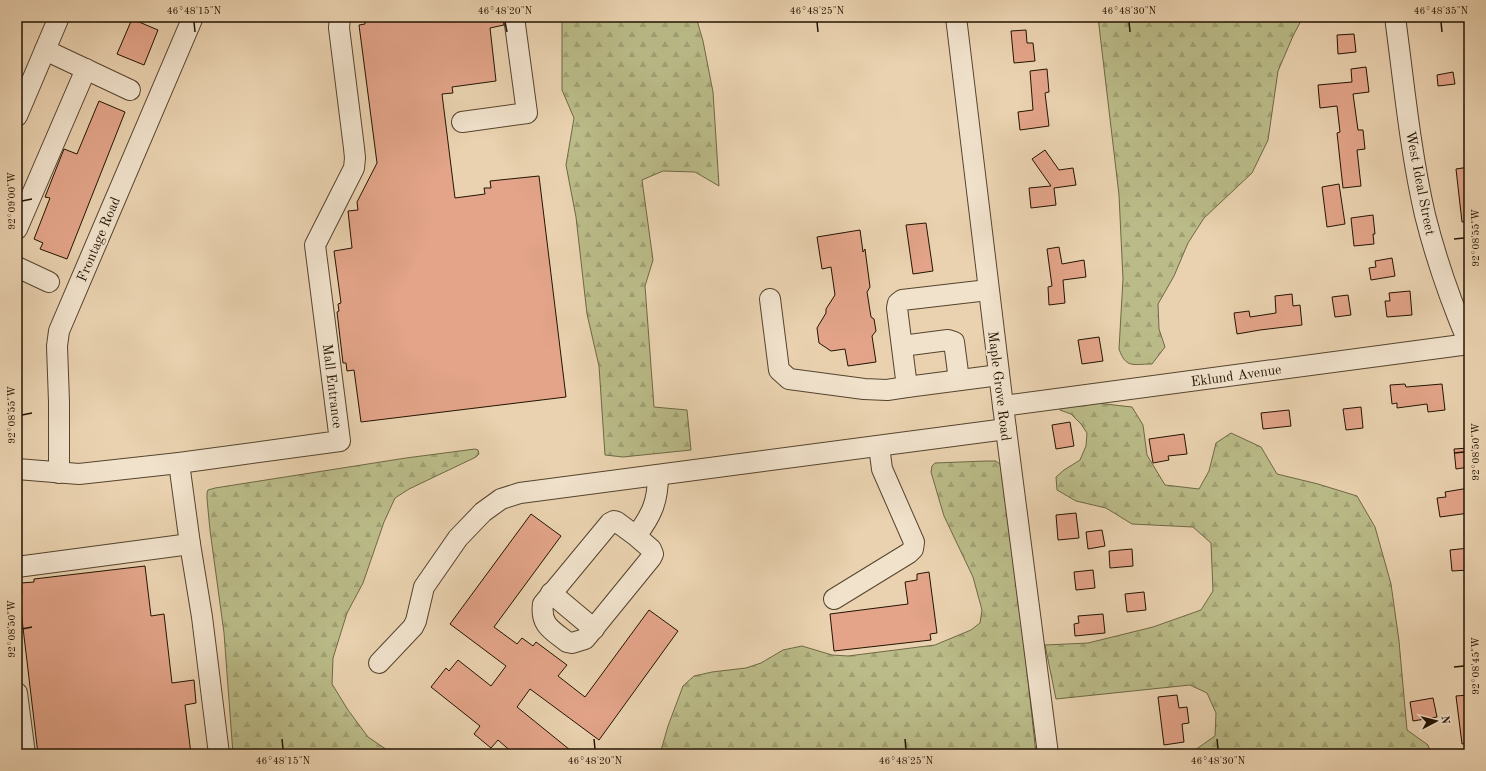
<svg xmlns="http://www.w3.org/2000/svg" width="1486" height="771" viewBox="0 0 1486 771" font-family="'Old Standard TT',serif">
	<defs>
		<pattern id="forest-firs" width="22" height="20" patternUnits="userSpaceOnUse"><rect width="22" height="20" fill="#babb88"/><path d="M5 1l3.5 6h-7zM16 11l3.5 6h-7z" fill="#a0a074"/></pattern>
	</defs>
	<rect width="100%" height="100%" fill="#ead2b0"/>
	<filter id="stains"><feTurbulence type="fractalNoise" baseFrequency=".005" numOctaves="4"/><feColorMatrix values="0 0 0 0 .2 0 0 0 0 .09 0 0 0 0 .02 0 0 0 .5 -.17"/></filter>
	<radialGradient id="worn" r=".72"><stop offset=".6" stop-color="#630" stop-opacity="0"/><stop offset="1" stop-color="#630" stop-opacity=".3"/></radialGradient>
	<g fill="url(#forest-firs)" stroke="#6e6844">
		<polygon points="562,17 696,17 703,41 713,92 719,186 695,172 663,171 642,180 653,260 645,286 654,407 687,410 691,450 623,457 605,455 599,366 587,314 576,217 566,165 574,118 562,90"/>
		<path d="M1098,17H1303L1293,36L1278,71L1268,140L1252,173L1204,218L1188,243L1174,276L1158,304L1159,329L1165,347L1152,364C1133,364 1126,369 1119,349L1123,279L1119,195Z"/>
		<polygon points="1087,402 1132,407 1143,425 1147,455 1165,485 1199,489 1209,471 1216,443 1231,433 1261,447 1277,474 1318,484 1357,496 1375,527 1391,584 1399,641 1407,730 1428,745 1431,754 1158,754 1195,750 1215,736 1216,713 1207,693 1190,685 1056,699 1045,645 1088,643 1153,627 1201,610 1213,591 1211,543 1193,527 1132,524 1106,508 1076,501 1057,490 1056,477 1064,470 1080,460 1086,446 1087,433 1081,424 1071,414 1060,410 1060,403"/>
		<polygon points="475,449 478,450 479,454 476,457 409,489 395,498 384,522 363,583 347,613 333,658 332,684 348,710 368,737 393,754 233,754 224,633 210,530 207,499 207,493 208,490 215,488 406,458"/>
		<polygon points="987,461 996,461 1003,467 1021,615 1036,754 660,754 668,726 683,686 694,676 712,672 746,668 761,663 783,650 802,646 832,655 848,656 935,645 971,630 980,623 982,610 973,577 944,516 931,472 932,466 935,463"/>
	</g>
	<g fill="#e3a489" stroke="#231401">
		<polygon points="365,17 503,17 504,25 490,28 496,81 452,87 453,93 442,94 455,198 485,194 484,188 491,188 490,181 539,176 566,397 361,422 354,370 347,371 346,363 343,363 337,312 339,311 338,304 341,303 334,251 352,248 348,211 358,210 357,202 377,163 359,25 365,24"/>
		<polygon points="132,19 158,30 144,65 117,54"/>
		<polygon points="1026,30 1027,43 1033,43 1035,61 1014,63 1011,31"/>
		<polygon points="1354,34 1356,52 1338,54 1337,35"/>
		<polygon points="1366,67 1369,92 1353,94 1358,130 1363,130 1365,149 1357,150 1361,186 1343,188 1337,133 1340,132 1337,106 1320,108 1318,85 1352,82 1351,69"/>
		<polygon points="1047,69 1049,92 1045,93 1049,126 1020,130 1018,112 1033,110 1030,71"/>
		<polygon points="1453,72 1455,84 1438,86 1437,75"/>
		<polygon points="99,101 125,112 67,259 40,249 43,243 34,239 50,198 45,197 64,149 77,154"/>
		<polygon points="1045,150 1059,170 1073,168 1076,185 1054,188 1056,205 1031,208 1029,188 1051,186 1032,159"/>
		<polygon points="1469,167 1469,221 1462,222 1456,169"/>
		<polygon points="1339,184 1345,224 1327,227 1322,187"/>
		<polygon points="1373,215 1375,234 1373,234 1374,244 1354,246 1351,218"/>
		<polygon points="926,223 933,271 913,274 906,225"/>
		<polygon points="860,230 863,252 865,249 870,287 867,292 871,317 874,319 876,331 872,336 876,362 848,366 845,349 831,351 819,343 817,328 826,313 826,309 835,295 831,267 822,269 817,237"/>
		<polygon points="1059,247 1062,264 1084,260 1086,277 1063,280 1065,303 1049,305 1048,287 1052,286 1047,249"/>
		<polygon points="1392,258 1395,276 1371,280 1369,268 1376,267 1375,261"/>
		<polygon points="1410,291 1412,315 1387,317 1385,301 1390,301 1389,293"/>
		<polygon points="1292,294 1293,306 1300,305 1302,325 1260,330 1237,334 1234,313 1249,311 1250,317 1276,313 1275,296"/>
		<polygon points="1348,295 1351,315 1335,317 1332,297"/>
		<polygon points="1099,337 1103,361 1082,364 1078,340"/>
		<polygon points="1405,384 1406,387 1442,384 1445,410 1428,412 1427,404 1397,408 1397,403 1392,404 1390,385"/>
		<polygon points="1361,407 1363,428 1346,430 1343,409"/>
		<polygon points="1289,410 1291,426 1263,429 1261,413"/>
		<polygon points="1070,422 1074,446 1056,449 1052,425"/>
		<polygon points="1184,434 1187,454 1168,456 1169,460 1153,463 1149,439"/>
		<polygon points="1469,448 1469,467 1456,469 1454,449"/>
		<polygon points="1469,488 1469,513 1440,517 1437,498 1446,497 1445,492"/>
		<polygon points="1076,513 1079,538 1058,540 1056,515"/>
		<polygon points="531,514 561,536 494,627 517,644 522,638 533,646 536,642 567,665 558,676 585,697 649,610 678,631 599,740 530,689 517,707 575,754 514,754 498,740 491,748 474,734 480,726 431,687 446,668 449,671 458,660 491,686 506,666 450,624"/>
		<polygon points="1102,530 1105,546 1088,549 1086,532"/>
		<polygon points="1469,548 1469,570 1452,571 1450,550"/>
		<polygon points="1132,549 1133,566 1110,568 1109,551"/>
		<polygon points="145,566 151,616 164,614 172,683 194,680 196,703 185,705 191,754 38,754 19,594 22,593 21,583 34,582 34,579"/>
		<polygon points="1093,570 1095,588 1076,590 1074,572"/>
		<polygon points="929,572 937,633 930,634 931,640 834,651 830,614 908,604 905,582 917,580 917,574"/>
		<polygon points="1144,592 1146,610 1127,612 1125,594"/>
		<polygon points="1103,614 1105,633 1075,636 1074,624 1079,623 1078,616"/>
		<polygon points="1177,695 1179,708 1187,707 1189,723 1182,724 1184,742 1164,745 1158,697"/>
		<polygon points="1469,695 1469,743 1462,744 1456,696"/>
		<polygon points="1433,698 1437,717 1413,721 1410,702"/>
	</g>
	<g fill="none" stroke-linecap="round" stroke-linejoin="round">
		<defs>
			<g id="minor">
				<polyline points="956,17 1003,406 1048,754"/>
				<path d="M1395,17C1404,83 1410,150 1425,215C1436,259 1451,302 1469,344"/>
				<polyline points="45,50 130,90"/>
				<polyline points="17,116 59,17"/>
				<polyline points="462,122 527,113 514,17"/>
				<polyline points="17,229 86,69"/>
				<polyline points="17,267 49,282"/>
				<polyline points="988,290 902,300 898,303 897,308 907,387 999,375"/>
				<polyline points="770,299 779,370 789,379 864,389 887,390 907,387"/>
				<polyline points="902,346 948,340 954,342 959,380"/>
				<polyline points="1003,406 1469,344"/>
				<polyline points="179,463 190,544 202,617 219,754"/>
				<polyline points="17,469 79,474 179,463 340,441 315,245 354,168 355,158 354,148 339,28 340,17"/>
				<polyline points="59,473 59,402 57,346 59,331 193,17"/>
				<path d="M636,536L651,549L653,554L651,558L585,639L572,643L567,642C552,630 540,625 543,604L610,523L614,521L617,522L636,536C652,515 658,501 658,475"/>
				<polyline points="17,567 190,544"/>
				<polyline points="551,593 594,629"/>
				<polyline points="834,599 909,553 913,549 914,542 882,469 879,446"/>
				<polyline points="379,663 413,627 416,621 424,587 458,538 483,512 501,499 520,493 1006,429"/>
				<polyline points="17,693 25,754"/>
			</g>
		</defs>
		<use href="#minor" stroke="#55442d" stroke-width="22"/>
		<use href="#minor" stroke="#f1e2cc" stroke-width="20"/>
	</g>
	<path fill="none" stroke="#231401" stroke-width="1.5" d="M194,22L195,32M505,22L507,32M817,22L818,32M1129,22L1130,32M1441,22L1442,32M22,201L32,199M1454,239L1464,238M22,415L32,413M1454,453L1464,452M22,629L32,627M1454,667L1464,666M282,739L283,749M594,739L595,749M905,739L906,749M1217,739L1218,749"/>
	<g text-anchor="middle" stroke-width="4" stroke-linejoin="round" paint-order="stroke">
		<g font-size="14" fill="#231401" stroke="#f1e2cc">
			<text transform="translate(1421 183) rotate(79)" y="5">West Ideal Street</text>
			<text transform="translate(98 239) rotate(-67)" y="5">Frontage Road</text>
			<text transform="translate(1236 375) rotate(-8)" y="5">Eklund Avenue</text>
			<text transform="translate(333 386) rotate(83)" y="5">Mall Entrance</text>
			<text transform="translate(1000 386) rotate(83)" y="5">Maple Grove Road</text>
		</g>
	</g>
	<rect width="1486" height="771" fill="none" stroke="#ead2b0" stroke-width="44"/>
	<g transform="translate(1436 721) rotate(83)" stroke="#f1e2cc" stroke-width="3" paint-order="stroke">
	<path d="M0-3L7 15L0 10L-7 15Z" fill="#231401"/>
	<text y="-6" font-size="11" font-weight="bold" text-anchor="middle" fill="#231401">N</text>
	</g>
	<rect x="22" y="22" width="1442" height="727" fill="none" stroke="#231401" stroke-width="1.5"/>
	<g font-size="10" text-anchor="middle" fill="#231401">
		<text x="194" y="14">46°48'15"N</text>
		<text x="505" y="14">46°48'20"N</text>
		<text x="817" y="14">46°48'25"N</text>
		<text x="1129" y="14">46°48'30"N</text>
		<text x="1441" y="14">46°48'35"N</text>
		<text transform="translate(11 201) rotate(-90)" y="4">92°09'00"W</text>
		<text transform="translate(1475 238) rotate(-90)" y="4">92°08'55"W</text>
		<text transform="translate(11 415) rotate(-90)" y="4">92°08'55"W</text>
		<text transform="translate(1475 452) rotate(-90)" y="4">92°08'50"W</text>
		<text transform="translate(11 629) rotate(-90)" y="4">92°08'50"W</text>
		<text transform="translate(1475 666) rotate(-90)" y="4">92°08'45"W</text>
		<text x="283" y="764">46°48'15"N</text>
		<text x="595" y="764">46°48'20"N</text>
		<text x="906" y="764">46°48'25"N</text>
		<text x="1218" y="764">46°48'30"N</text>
	</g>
	<rect width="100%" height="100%" filter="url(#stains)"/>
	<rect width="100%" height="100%" fill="url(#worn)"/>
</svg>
